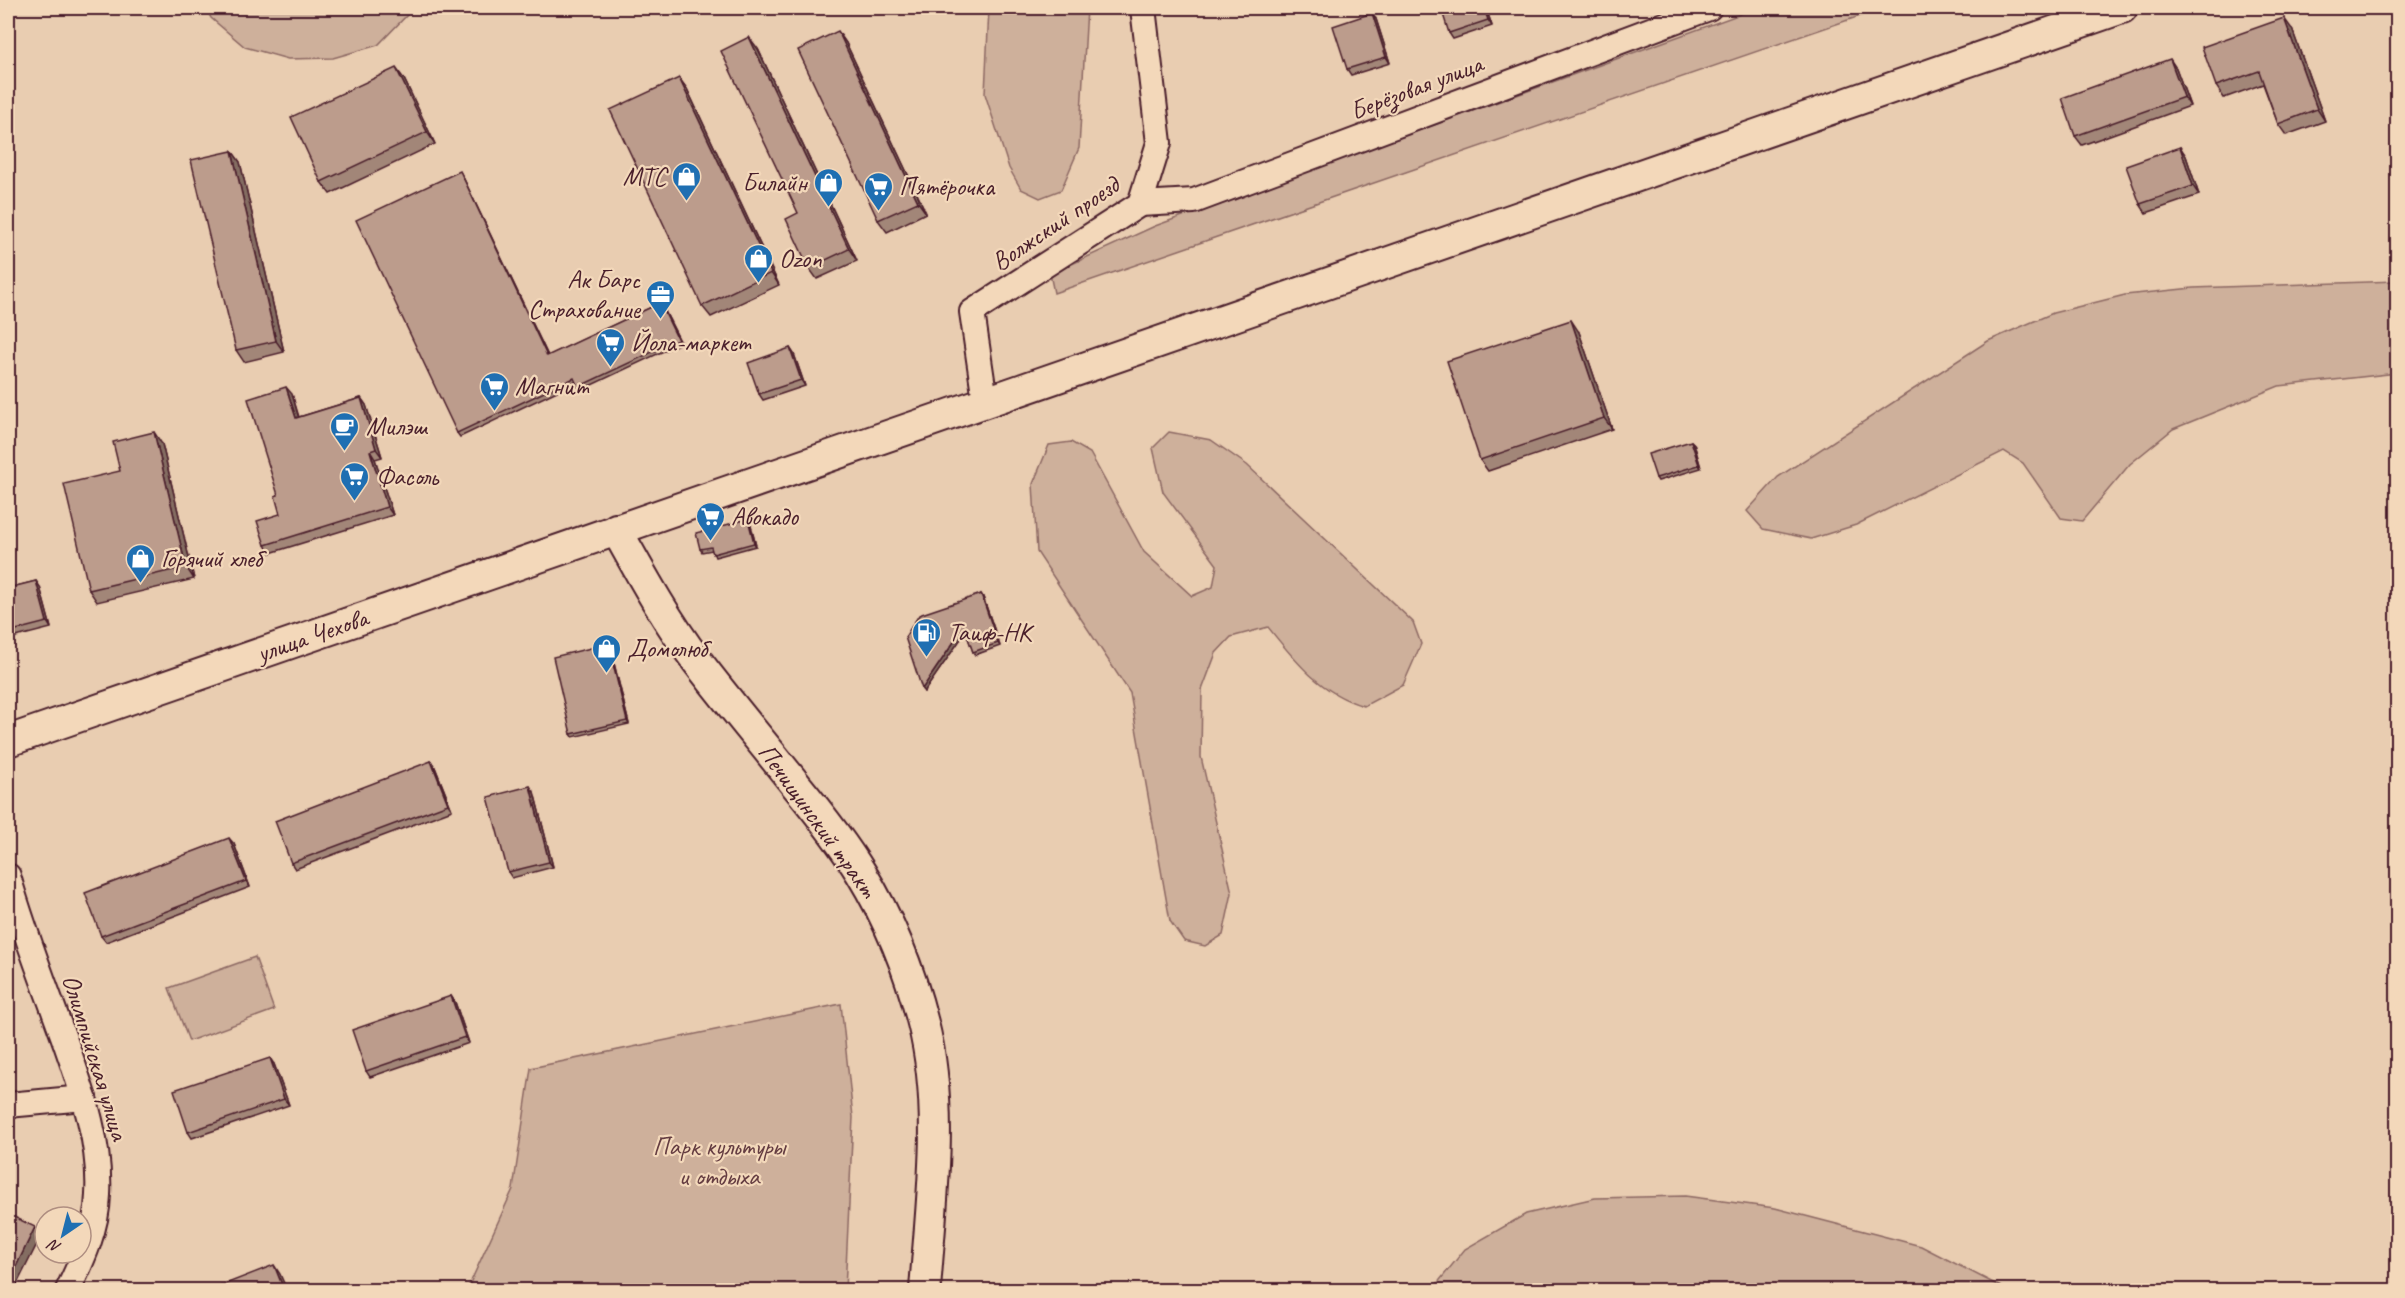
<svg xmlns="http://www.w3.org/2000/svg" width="2405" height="1298" viewBox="0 0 2405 1298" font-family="Caveat,sans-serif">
	<rect width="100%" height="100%" fill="#e9cdb1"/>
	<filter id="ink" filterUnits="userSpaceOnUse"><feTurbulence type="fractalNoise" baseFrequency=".0167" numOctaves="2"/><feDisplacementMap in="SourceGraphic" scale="12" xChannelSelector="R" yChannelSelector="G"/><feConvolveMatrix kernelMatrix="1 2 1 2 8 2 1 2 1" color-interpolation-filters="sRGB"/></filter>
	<g filter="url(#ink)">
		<g fill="#ceb09b" stroke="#8c6863" stroke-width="1.5">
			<polygon points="206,8 410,8 408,14 378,45 333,58 288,59 245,47 211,18"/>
			<polygon points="989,8 1087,8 1079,148 1061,190 1040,198 1021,189 1009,168 985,94"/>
			<polygon points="1757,8 1883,8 1054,293 1050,274 1155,226"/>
			<polygon points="2397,281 2397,373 2279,386 2173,429 2130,464 2082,521 2061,518 2023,463 2004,451 1856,525 1811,539 1763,529 1747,511 1778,477 1988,341 2053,313 2125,295 2193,288"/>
			<path d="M1169,432L1211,440L1247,465L1413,622L1421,644L1403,685L1364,706C1321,694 1295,661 1268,627L1231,637L1216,653L1202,690L1201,757L1232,893L1223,935L1205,946L1184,941L1170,921L1130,693L1037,552L1033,484L1049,445L1071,442L1090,453L1144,552L1192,596L1213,587L1217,565L1163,492L1153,448Z"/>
			<polygon points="255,957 274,1010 189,1041 169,988"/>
			<polygon points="841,1004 853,1117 845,1290 467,1290 513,1189 531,1068"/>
			<polygon points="1685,1196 1775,1208 1921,1246 2007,1290 1436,1290 1436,1285 1465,1249 1526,1214 1595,1198"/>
		</g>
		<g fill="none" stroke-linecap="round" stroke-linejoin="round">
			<defs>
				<g id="minor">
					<polyline points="1140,204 1194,201 1709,8"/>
					<polyline points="985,400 972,312 1140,204 1159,143 1143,8"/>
					<path d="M8,876C24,933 46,988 66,1044C83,1093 101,1143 98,1195C97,1229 82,1261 68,1290"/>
					<polyline points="8,1105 84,1098"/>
				</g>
				<g id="tertiary">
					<path d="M616,529C641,574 666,620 697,661C729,703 763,743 796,785C819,813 842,842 861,873C889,919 910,971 923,1023C945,1109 931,1203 925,1290"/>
					<polyline points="8,741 2122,8"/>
				</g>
			</defs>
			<use href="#minor" stroke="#4a1f2b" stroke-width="28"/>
			<use href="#tertiary" stroke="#4a1f2b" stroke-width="34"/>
			<use href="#minor" stroke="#f3d8ba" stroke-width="24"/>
			<use href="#tertiary" stroke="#f3d8ba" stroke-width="30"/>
		</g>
		<g fill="#a28678" stroke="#4a1f2b" stroke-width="1.5">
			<polygon points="1486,8 1492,26 1453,39 1449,33"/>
			<polygon points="1376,19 1390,63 1351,75 1347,69"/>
			<polygon points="2292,29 2325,121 2286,135 2278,124 2263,84 2224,98 2216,86"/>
			<polygon points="838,32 846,43 926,213 887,232 878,220"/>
			<polygon points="758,49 857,261 817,279 809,268 798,213"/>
			<polygon points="2176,68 2190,106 2082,145 2075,136"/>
			<polygon points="679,78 687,89 779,285 711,317 702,306"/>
			<polygon points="404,79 435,144 330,194 321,182"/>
			<polygon points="2180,147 2186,156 2199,195 2146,213 2140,204"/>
			<polygon points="232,151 240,162 284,352 244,362 236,350"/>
			<polygon points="462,175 548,356 660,303 681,343 581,390 576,382 460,437 457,433"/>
			<polygon points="1579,332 1612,429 1488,471 1480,460"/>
			<polygon points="790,348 794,354 805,386 763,400 759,394"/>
			<polygon points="292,394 299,417 361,398 366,405 382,457 375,459 393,515 270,553 265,545 280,514 278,495"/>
			<polygon points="1691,441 1694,444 1701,468 1658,481 1656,478"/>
			<polygon points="162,444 194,579 97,602 89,590 120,471"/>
			<polygon points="748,519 750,522 756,546 715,557 712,550 702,552 700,549"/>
			<polygon points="36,581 40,587 51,628 8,639 8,588"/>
			<polygon points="981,594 983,597 1000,646 975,655 973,652 966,631 924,692 922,689"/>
			<polygon points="608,644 610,647 629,724 573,737 571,734"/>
			<polygon points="431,761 435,767 452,810 295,869 291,863"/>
			<polygon points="534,792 553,867 512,878 508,872"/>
			<polygon points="234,844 250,887 106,942 101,936"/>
			<polygon points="451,996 455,1002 469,1043 370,1077 366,1071"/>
			<polygon points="274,1064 289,1105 192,1138 188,1132"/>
		</g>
		<g fill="#846d62" stroke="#4a1f2b" stroke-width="1.5">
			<polygon points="1484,8 1486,8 1492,26 1488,20"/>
			<polygon points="1372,13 1376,19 1390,63 1386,57"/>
			<polygon points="2284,18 2292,29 2325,121 2317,109"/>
			<polygon points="838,31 846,43 926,213 918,202"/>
			<polygon points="749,37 758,49 857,261 849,249"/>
			<polygon points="2170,59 2176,68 2190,106 2184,97"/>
			<polygon points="396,68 404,79 435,144 427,132"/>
			<polygon points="679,78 687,89 779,285 771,273"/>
			<polygon points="2180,147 2186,156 2199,195 2193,186"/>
			<polygon points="232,151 240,162 284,352 276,341"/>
			<polygon points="460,171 462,175 550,360 547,356"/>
			<polygon points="660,303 663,307 681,343 678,340"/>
			<polygon points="1571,320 1579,332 1612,429 1604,418"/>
			<polygon points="790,348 794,354 805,386 801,380"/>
			<polygon points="286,387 292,394 301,426 296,418"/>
			<polygon points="361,398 366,405 382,457 376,449"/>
			<polygon points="154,432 162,444 194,579 186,567"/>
			<polygon points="1691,441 1694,444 1701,468 1699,465"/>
			<polygon points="370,451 375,459 393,515 387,507"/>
			<polygon points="748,519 750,522 756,546 754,543"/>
			<polygon points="36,581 40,587 51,628 47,622"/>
			<polygon points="981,594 983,597 1000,646 998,643"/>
			<polygon points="964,627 967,630 924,692 922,689"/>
			<polygon points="608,644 610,647 629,724 627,721"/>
			<polygon points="431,761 435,767 452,810 448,804"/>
			<polygon points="530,786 534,792 553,867 549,862"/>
			<polygon points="229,838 234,844 250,887 246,881"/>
			<polygon points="451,996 455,1002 469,1043 465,1037"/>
			<polygon points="270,1058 274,1064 289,1105 284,1099"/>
			<polygon points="35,1227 41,1236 14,1290 8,1290 8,1283"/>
			<polygon points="274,1265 280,1274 287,1290 284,1290"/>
		</g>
		<g fill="#bc9c8c" stroke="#4a1f2b" stroke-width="1.5">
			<polygon points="1441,8 1484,8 1488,20 1449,33"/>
			<polygon points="1372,13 1386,57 1347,69 1333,26"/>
			<polygon points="2284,18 2317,109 2278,124 2259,71 2216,86 2202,47"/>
			<polygon points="838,31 918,202 878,220 798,50"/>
			<polygon points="749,37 849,249 809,268 786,219 798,213 721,51"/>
			<polygon points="2170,59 2184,97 2075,136 2062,98"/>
			<polygon points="396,68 427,132 321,182 291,117"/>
			<polygon points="679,78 771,273 702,306 610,110"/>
			<polygon points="2180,147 2193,186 2140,204 2126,166"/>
			<polygon points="232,151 276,341 236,350 191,160"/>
			<polygon points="460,171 547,356 660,303 678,340 578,387 574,378 457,433 356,220"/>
			<polygon points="1571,320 1604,418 1480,460 1447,361"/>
			<polygon points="790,348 801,380 759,394 748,363"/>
			<polygon points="286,387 296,418 361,398 376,449 370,451 387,507 265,545 257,521 280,514 275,496 278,495 248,399"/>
			<polygon points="154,432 186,567 89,590 64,484 120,471 113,442"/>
			<polygon points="1691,441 1699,465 1656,478 1648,454"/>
			<polygon points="748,519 754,543 713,554 711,547 700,549 696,533"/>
			<polygon points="36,581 47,622 8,632 8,588"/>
			<polygon points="981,594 998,643 973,652 964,627 922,689 905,637 919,615"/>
			<polygon points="608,644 627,721 571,734 553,657"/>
			<polygon points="431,761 448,804 291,863 275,821"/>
			<polygon points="530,786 549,862 508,872 488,797"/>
			<polygon points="229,838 246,881 101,936 85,893"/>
			<polygon points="451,996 465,1037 366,1071 352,1030"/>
			<polygon points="270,1058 284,1099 188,1132 174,1090"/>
			<polygon points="8,1214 35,1227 8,1283"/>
			<polygon points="274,1265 284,1290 210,1290"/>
		</g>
	</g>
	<defs>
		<symbol id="shop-pin" viewBox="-11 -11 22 30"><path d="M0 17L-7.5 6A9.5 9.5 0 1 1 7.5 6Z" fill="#1f6fb2" stroke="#f3d8ba"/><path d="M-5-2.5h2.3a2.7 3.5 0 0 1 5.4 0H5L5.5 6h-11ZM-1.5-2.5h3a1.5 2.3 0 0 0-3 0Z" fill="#fff"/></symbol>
		<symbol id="supermarket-pin" viewBox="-11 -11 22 30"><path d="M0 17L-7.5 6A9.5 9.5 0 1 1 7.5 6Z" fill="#1f6fb2" stroke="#f3d8ba"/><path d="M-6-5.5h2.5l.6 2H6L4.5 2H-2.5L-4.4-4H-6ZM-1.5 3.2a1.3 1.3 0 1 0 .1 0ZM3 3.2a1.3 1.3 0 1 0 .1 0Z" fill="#fff"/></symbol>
		<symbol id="office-pin" viewBox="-11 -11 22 30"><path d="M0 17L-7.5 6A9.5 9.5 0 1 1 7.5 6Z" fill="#1f6fb2" stroke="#f3d8ba"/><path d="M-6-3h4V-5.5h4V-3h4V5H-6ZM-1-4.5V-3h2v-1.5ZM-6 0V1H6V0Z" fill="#fff"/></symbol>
		<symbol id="cafe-pin" viewBox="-11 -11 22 30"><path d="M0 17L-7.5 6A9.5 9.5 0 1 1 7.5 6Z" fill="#1f6fb2" stroke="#f3d8ba"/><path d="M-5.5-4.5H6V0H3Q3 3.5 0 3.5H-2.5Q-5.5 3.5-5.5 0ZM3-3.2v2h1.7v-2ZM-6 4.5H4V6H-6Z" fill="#fff"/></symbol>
		<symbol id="fuel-pin" viewBox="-11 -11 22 30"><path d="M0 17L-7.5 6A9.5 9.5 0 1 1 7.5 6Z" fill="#1f6fb2" stroke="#f3d8ba"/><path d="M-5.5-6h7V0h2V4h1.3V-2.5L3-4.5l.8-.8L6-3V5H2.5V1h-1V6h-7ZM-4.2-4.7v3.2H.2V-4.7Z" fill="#fff"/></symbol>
	</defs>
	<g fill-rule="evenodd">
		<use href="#shop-pin" x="670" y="160" width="33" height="45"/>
		<use href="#shop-pin" x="812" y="166" width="33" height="45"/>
		<use href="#supermarket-pin" x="862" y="170" width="33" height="45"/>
		<use href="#shop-pin" x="742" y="242" width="33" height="45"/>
		<use href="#office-pin" x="644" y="278" width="33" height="45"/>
		<use href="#supermarket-pin" x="594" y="326" width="33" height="45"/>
		<use href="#supermarket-pin" x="478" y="370" width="33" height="45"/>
		<use href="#cafe-pin" x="328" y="410" width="33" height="45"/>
		<use href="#supermarket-pin" x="338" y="460" width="33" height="45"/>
		<use href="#supermarket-pin" x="694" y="500" width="33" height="45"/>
		<use href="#shop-pin" x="124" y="542" width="33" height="45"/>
		<use href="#fuel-pin" x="910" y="616" width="33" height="45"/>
		<use href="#shop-pin" x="590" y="632" width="33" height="45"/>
	</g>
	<g text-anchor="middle" stroke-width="4.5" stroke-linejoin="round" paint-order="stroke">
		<g font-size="26" fill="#4a1f2b" stroke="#f3d8ba">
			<text transform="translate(1416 87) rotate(-21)" y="9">Берёзовая улица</text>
			<text transform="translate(1055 223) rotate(-34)" y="9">Волжский проезд</text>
			<text transform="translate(312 635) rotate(-19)" y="9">улица Чехова</text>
			<text transform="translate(818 820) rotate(54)" y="9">Печищинский тракт</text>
			<text transform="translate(96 1057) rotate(73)" y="9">Олимпийская улица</text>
		</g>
		<g font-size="26" fill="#4a1f2b" stroke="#f3d8ba" text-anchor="start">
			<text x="666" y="185" text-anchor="end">МТС</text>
			<text x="807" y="191" text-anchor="end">Билайн</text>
			<text x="899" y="195">Пятёрочка</text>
			<text x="779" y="267">Ozon</text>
			<text x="640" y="288" text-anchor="end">Ак Барс<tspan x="640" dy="30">Страхование</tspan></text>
			<text x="631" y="351">Йола-маркет</text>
			<text x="515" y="395">Магнит</text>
			<text x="366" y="435">Милэш</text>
			<text x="376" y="485">Фасоль</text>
			<text x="731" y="525">Авокадо</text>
			<text x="161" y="567">Горячий хлеб</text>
			<text x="948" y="641">Таиф-НК</text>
			<text x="627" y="657">Домолюб</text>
		</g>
		<g font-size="26" fill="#643c41" stroke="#f3d8ba">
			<text x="719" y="1155">Парк культуры<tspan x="719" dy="30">и отдыха</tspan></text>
		</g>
	</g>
	<rect width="2405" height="1298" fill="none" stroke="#f3d8ba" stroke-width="30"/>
	<rect x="15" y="15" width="2375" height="1268" fill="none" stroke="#4a1f2b" stroke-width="2" filter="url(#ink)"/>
	<g transform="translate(63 1235) rotate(215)"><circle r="28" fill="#f3d8ba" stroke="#af8e81" stroke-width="1.5"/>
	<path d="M0-4.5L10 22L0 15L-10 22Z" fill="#1f6fb2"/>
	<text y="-9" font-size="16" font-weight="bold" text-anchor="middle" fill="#4a1f2b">N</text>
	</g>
</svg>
